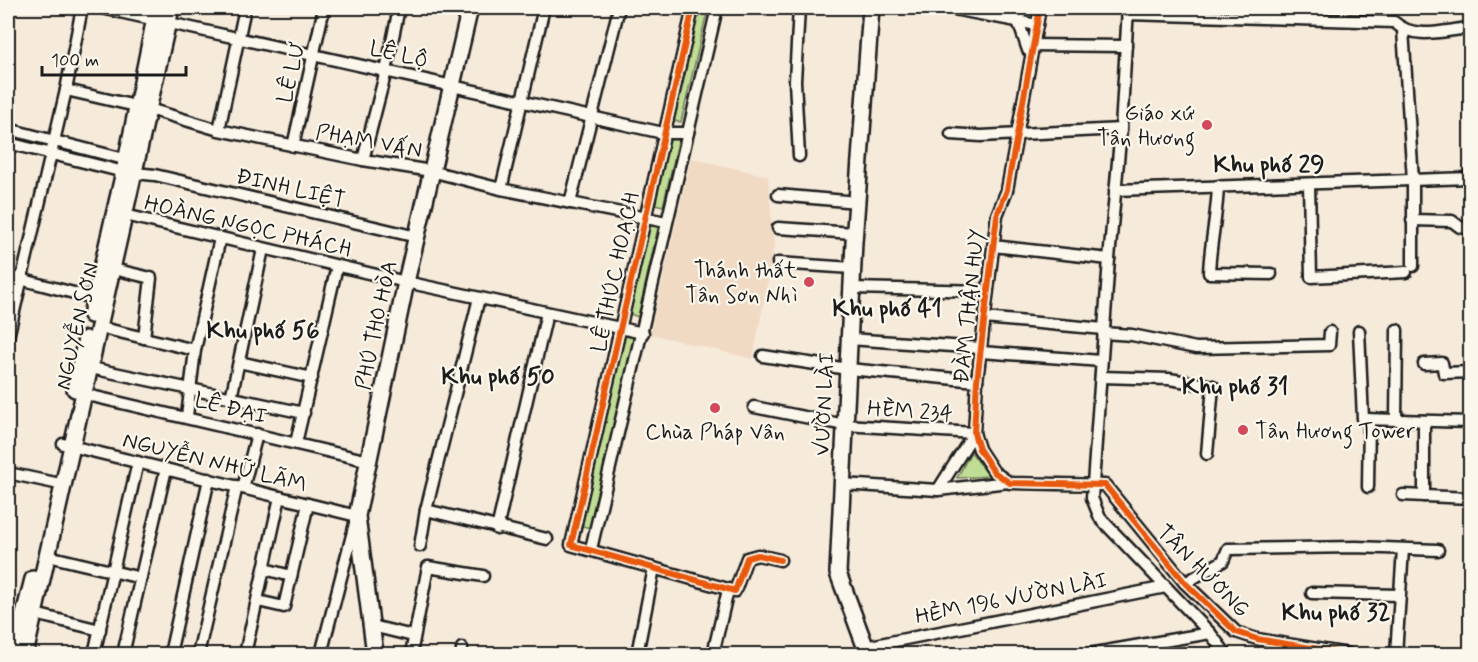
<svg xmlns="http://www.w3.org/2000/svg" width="1478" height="662" viewBox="0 0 1478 662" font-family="Mynerve,sans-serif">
	<rect width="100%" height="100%" fill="#f6eada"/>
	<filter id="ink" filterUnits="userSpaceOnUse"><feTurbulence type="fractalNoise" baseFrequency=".0167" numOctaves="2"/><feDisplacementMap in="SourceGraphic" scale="12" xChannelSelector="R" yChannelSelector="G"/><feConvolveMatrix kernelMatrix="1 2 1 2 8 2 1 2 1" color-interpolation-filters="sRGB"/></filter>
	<g filter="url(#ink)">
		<polygon fill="#f0dac4" points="691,158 768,176 774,247 753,359 650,334"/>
		<g fill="#c0dd95" stroke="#6e7c58" stroke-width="1.5">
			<polygon points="699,8 708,8 681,122 672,121"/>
			<polygon points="670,136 679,138 663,206 655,204"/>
			<polygon points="651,221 659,223 638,317 630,314"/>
			<polygon points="625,335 634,337 591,528 582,526"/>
			<polygon points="971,452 989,476 957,478"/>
		</g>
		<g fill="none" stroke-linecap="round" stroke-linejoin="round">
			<defs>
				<g id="street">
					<polyline points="102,8 663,133 688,133"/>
					<polyline points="693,8 571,545 735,591 747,558 758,555 780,560"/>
					<polyline points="799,8 795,81 799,156"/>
					<polyline points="948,8 1037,25"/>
					<polyline points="1022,8 1018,21 1028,50"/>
					<polyline points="1040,8 1007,190 997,215 977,381 974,433 979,449 994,472 1010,483 1105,485 1185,583 1236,632 1257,639 1348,654"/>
					<polyline points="1128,8 1121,129 1109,259 1092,498 1100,518 1210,633 1226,654"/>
					<polyline points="8,14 9,8"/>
					<path d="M1127,14L1394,22C1415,41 1444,30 1470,28"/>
					<polyline points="1403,30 1413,180 1413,266"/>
					<polyline points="1027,45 1126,46"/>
					<polyline points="66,90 149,109 219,130 363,160 431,171 501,189 666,222"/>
					<polyline points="8,129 132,161"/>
					<polyline points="219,130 245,8"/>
					<polyline points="951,134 981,136 1121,129"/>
					<polyline points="8,143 124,172 155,175 417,237"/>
					<polyline points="293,146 324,8"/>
					<polyline points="363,160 386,71 399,8"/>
					<polyline points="1309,184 1311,277 1406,272"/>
					<path d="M1218,186C1217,216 1210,244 1209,273L1271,274"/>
					<polyline points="501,189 544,8"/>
					<polyline points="1115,190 1470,178"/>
					<polyline points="778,195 857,202"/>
					<polyline points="570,203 619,8"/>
					<polyline points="125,215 406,282 643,333"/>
					<polyline points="1412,220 1452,221 1460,227 1470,229"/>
					<polyline points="778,228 854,233"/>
					<polyline points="993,246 1109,259"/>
					<polyline points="778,263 852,268"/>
					<polyline points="113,269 151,278 144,338"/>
					<polyline points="8,276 101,300"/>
					<polyline points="851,288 987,291"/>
					<polyline points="984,318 1104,329"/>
					<polyline points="98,327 195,350"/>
					<polyline points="1359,331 1363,419 1470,422"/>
					<polyline points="1103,333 1132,335 1196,348 1329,345 1330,332"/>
					<polyline points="8,337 66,90 82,8"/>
					<polyline points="849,339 981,348"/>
					<polyline points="981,352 1101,361"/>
					<polyline points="763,356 848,369 977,381"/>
					<polyline points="239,362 312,378"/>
					<polyline points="1424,364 1442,363 1444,373 1470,372"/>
					<polyline points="91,368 304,413"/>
					<polyline points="1101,377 1169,379 1213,386 1207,454"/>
					<polyline points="83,394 369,461"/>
					<polyline points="231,398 263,249"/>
					<polyline points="754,407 845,425 974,433 938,490"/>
					<polyline points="187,416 195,350 220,238"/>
					<polyline points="1396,420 1397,330"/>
					<polyline points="1424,421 1424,496"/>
					<polyline points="296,443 337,266"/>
					<polyline points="63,444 357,516 321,654"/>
					<polyline points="8,473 55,483"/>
					<polyline points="842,484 938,490 1009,482"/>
					<polyline points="1368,487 1369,419"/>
					<polyline points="243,488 257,434"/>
					<polyline points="1403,495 1470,498"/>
					<polyline points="426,510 547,539"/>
					<polyline points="497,529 547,313"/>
					<polyline points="420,546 426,510 479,298"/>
					<polyline points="591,549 717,8"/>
					<polyline points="48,556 141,578"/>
					<polyline points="265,569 291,576"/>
					<polyline points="1185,583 1223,561 1228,549 1356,547 1438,550"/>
					<polyline points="1312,593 1399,595"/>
					<polyline points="258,601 284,607 308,504"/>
					<polyline points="35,614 100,630"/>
					<polyline points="372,626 413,636"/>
					<polyline points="865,647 1166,587"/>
					<polyline points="94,654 138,462"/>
					<polyline points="123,654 166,469"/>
					<polyline points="170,654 209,479"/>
					<polyline points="198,654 237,486"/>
					<polyline points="245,654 280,497"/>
					<polyline points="411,654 428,567 483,576"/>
					<polyline points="462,654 462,648"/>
					<polyline points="637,654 654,568"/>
					<polyline points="713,654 728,590"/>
					<polyline points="1089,654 1210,633"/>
					<polyline points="1396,654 1403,549"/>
				</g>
				<g id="secondary">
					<polyline points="91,315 124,172 157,8"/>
					<polyline points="75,389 86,339"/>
					<polyline points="14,654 33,579"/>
					<polyline points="25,654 171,8"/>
					<polyline points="375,654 357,516 406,282 470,8"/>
					<polyline points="868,654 838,573 854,242 871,8"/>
				</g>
			</defs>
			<use href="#street" stroke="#1c1c1c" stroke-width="15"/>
			<use href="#secondary" stroke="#1c1c1c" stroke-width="20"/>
			<use href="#street" stroke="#fbf7ec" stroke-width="10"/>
			<use href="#secondary" stroke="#fbf7ec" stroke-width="15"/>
			<defs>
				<g id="cycleway">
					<polyline points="693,8 571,545 735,591 747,558 758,555 780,560"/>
					<polyline points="1040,8 1007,190 997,215 977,381 974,433 979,449 994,472 1010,483 1105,485 1185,583 1236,632 1257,639 1348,654"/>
				</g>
			</defs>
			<use href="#cycleway" stroke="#fbf7ec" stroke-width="10"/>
			<use href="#cycleway" stroke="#e8590c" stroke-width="6"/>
		</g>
	</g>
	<g fill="#d1495b" stroke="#fbf7ec" stroke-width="2">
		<circle cx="1207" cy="125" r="6"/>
		<circle cx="809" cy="282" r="6"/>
		<circle cx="715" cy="408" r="6"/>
		<circle cx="1243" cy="430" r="6"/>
	</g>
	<g text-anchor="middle" stroke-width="4.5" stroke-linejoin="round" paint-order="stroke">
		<g font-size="22" fill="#1c1c1c" stroke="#fbf7ec">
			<text transform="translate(399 53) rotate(13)" y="8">LÊ LỘ</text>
			<text transform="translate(290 72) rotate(-77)" y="8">LÊ LƯ</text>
			<text transform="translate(369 140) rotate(10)" y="8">PHẠM VẤN</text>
			<text transform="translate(291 187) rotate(13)" y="8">ĐINH LIỆT</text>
			<text transform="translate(248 225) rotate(13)" y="8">HOÀNG NGỌC PHÁCH</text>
			<text transform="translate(614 272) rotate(-78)" y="8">LÊ THÚC HOẠCH</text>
			<text transform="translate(968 306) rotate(-84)" y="8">ĐÀM THẬN HUY</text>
			<text transform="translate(375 325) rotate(-78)" y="8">PHÚ THỌ HÒA</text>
			<text transform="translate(76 326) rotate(-77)" y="8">NGUYỄN SƠN</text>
			<text transform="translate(823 404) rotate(-87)" y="8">VƯỜN LÀI</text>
			<text transform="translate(231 407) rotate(14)" y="8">LÊ ĐẠI</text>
			<text transform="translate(910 410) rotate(4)" y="8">HÈM 234</text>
			<text transform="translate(215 461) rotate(14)" y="8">NGUYỄN NHỮ LÃM</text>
			<text transform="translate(1204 570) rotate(45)" y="8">TÂN HƯƠNG</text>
			<text transform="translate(1011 597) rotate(-11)" y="8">HẺM 196 VƯỜN LÀI</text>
		</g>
		<g font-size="22" fill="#1c1c1c" stroke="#fbf7ec" text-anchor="end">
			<text x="1195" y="120">Giáo xứ<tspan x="1195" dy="25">Tân Hương</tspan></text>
			<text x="797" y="277">Thánh thất<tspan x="797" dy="25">Tân Sơn Nhì</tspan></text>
			<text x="1255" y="438" text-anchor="start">Tân Hương Tower</text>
			<text x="715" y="439" text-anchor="middle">Chùa Pháp Vân</text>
		</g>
		<g font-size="24" font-weight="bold" fill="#1c1c1c" stroke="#fbf7ec">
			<text x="1269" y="172">Khu phố 29</text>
			<text x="887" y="316">Khu phố 41</text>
			<text x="263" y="338">Khu phố 56</text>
			<text x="498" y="384">Khu phố 50</text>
			<text x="1235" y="394">Khu phố 31</text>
			<text x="1336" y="620">Khu phố 32</text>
		</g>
	</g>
	<rect width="1478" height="662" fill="none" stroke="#fbf7ec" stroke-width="30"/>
	<rect x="15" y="15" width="1448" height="632" fill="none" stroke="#1c1c1c" stroke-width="2" filter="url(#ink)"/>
	<path d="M42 66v9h144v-9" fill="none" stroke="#1c1c1c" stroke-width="3"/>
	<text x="51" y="66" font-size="18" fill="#1c1c1c" stroke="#fbf7ec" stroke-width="4.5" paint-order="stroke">100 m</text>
</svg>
